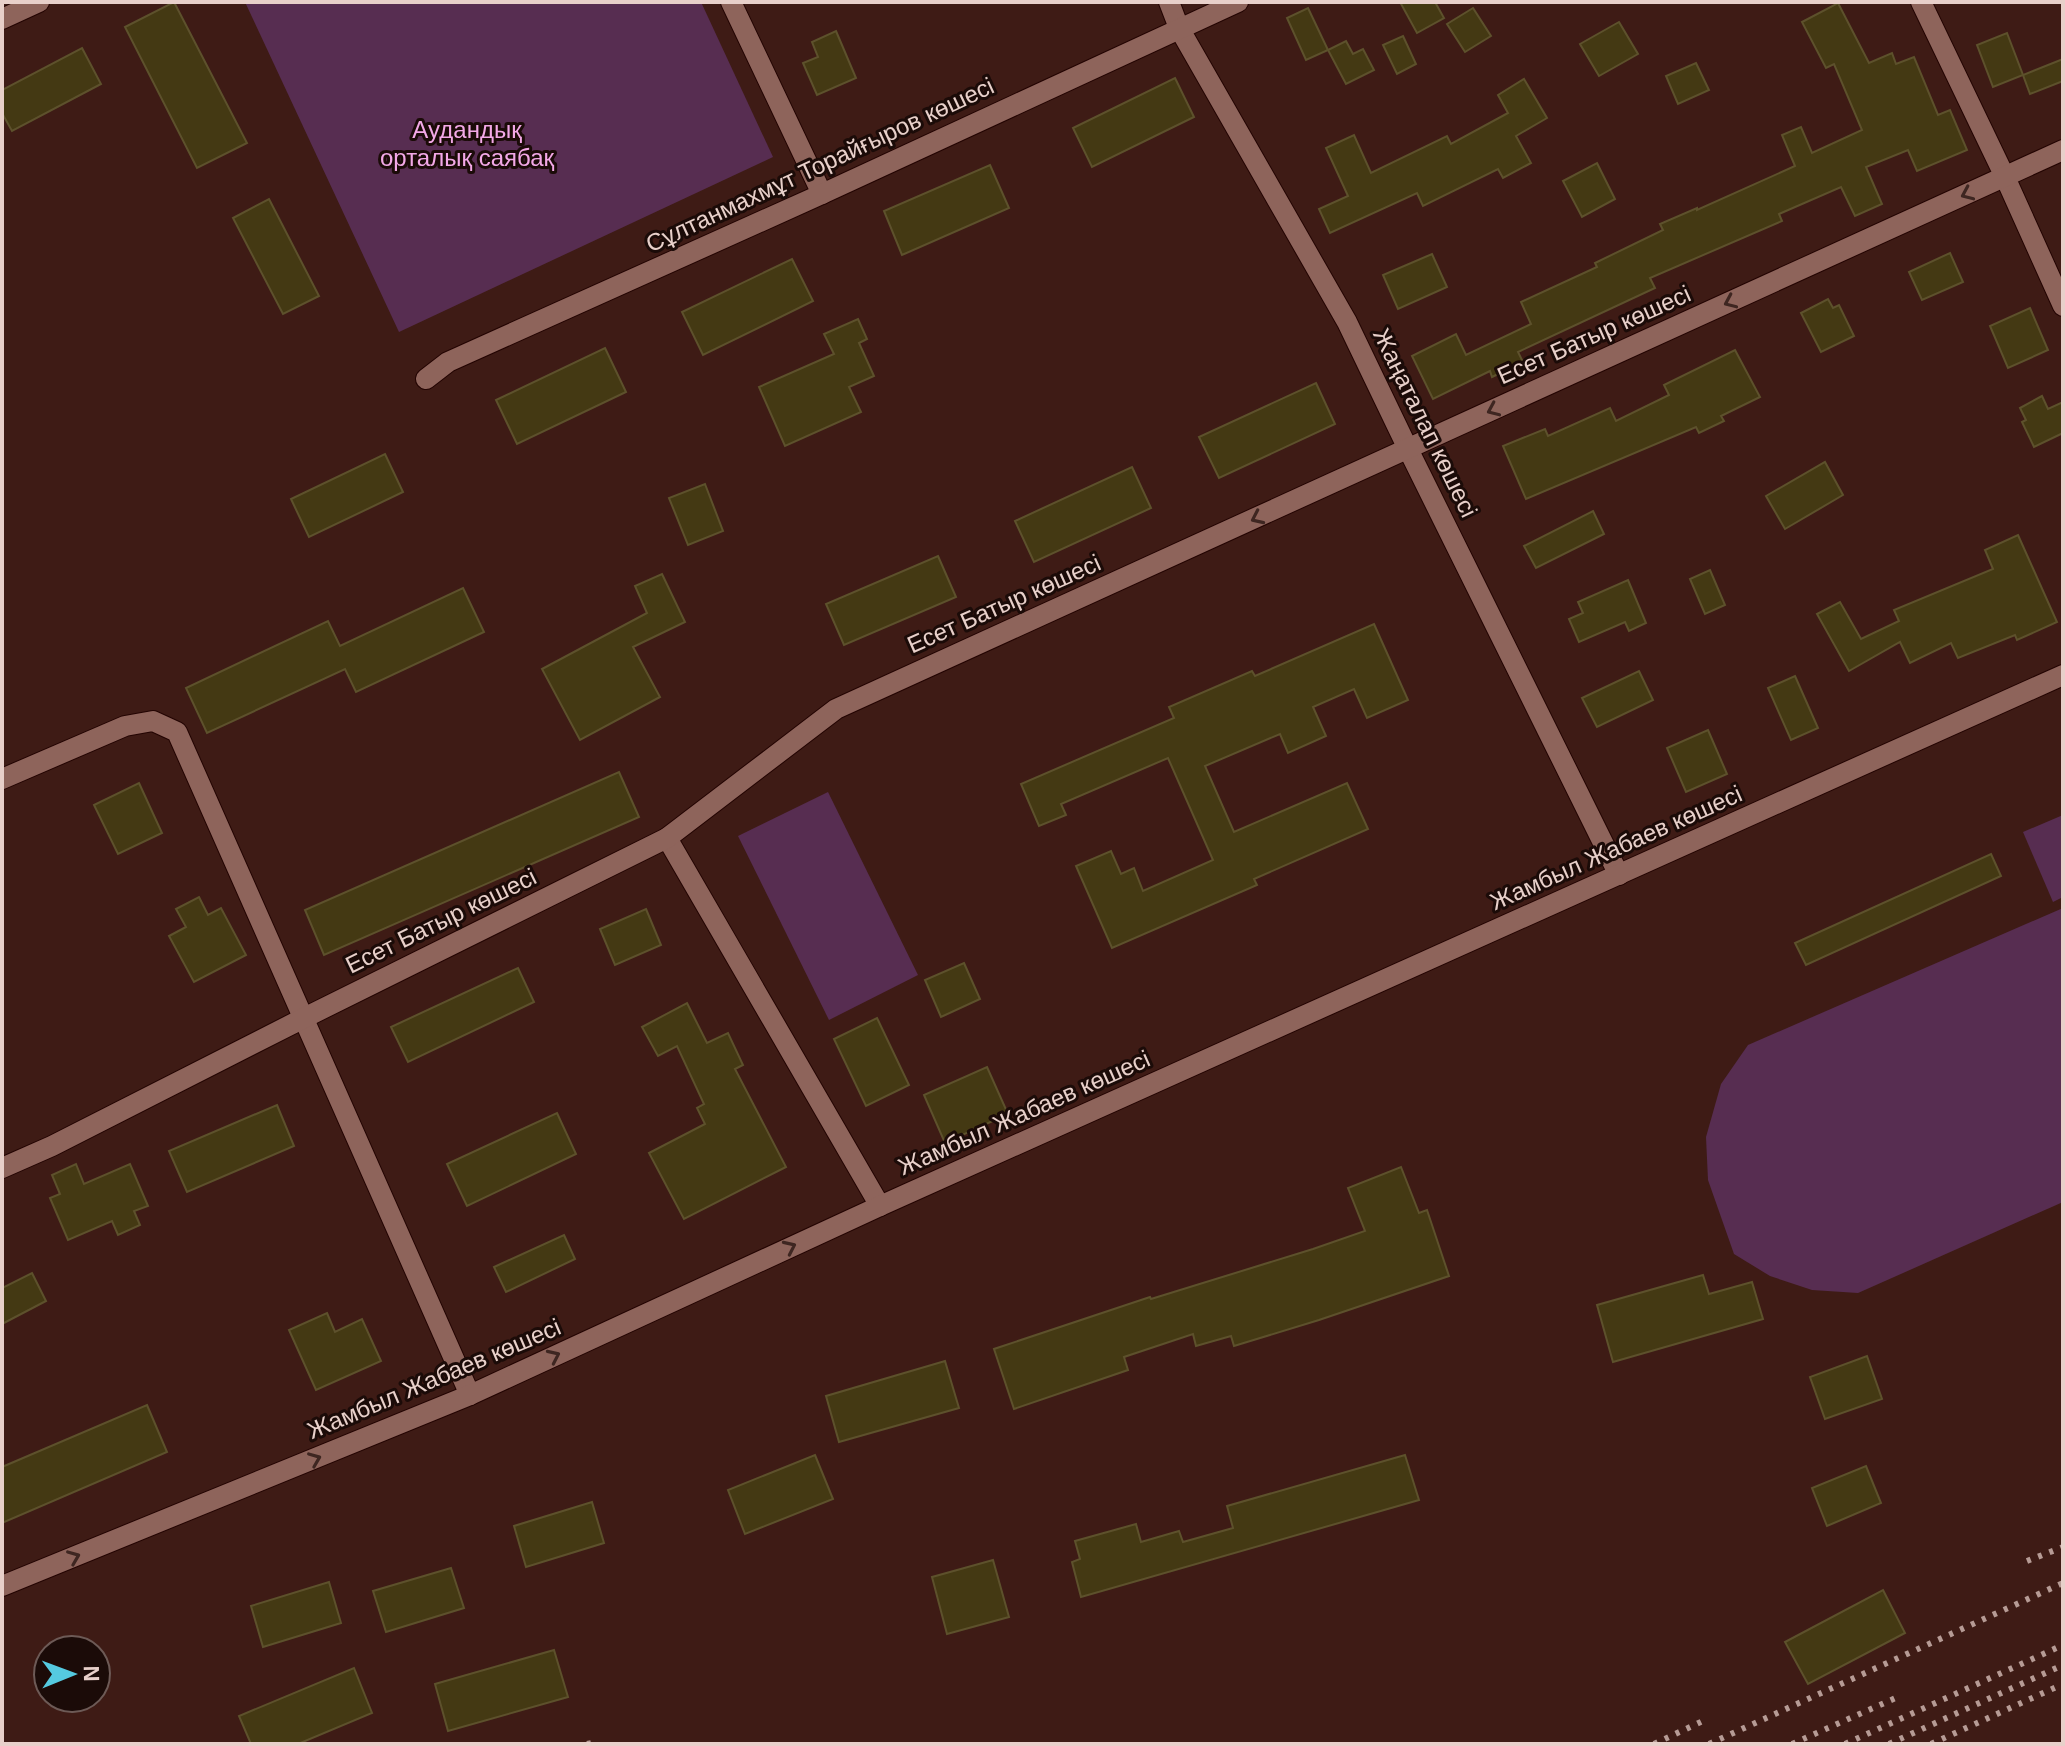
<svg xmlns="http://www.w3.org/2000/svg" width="2065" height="1746" viewBox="0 0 2065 1746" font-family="Helvetica,sans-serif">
	<rect width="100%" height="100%" fill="#3e1b15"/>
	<g fill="#572d51">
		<polygon points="245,2 701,2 773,157 399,332"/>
		<polygon points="828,792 918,975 829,1020 738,836"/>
		<polygon points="2063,815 2063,897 2053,902 2023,832"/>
		<polygon points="2063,908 2063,1202 1858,1293 1812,1290 1770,1276 1734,1254 1708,1180 1706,1137 1721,1084 1748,1045"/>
	</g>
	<g fill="#443913" stroke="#5d512c" stroke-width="2">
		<polygon points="174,2 247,143 197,168 125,27"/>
		<polygon points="1400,2 1435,2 1444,18 1417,33"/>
		<polygon points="1838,3 1869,63 1892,53 1896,64 1914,57 1938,115 1950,110 1967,150 1917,171 1908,150 1866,167 1882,204 1855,216 1841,187 1779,214 1782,221 1650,278 1655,288 1518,352 1523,362 1492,377 1490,371 1433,399 1412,356 1456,334 1466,355 1531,324 1521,302 1597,267 1595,263 1663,230 1660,224 1697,208 1697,210 1795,166 1782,135 1801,127 1812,153 1862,130 1834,64 1826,68 1802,22"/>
		<polygon points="1308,8 1328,50 1306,60 1287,18"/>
		<polygon points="1473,8 1491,36 1465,52 1447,24"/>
		<polygon points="1619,22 1638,54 1599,76 1580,44"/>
		<polygon points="836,31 856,78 817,95 803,63 818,57 812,42"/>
		<polygon points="2007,33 2023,75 1993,87 1977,45"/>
		<polygon points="1403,36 1416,64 1397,74 1383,45"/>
		<polygon points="1346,41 1353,54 1363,49 1374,70 1346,84 1328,50"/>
		<polygon points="82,48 101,84 12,131 2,113 2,90"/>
		<polygon points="2063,59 2063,81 2030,94 2023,75"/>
		<polygon points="1696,63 1709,90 1678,104 1666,76"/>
		<polygon points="1175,78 1194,117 1092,167 1073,128"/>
		<polygon points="1524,79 1547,118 1516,136 1531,163 1503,178 1498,169 1423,206 1417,193 1330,233 1319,209 1348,196 1326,148 1354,135 1371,173 1447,136 1451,144 1508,113 1498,95"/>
		<polygon points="1597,163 1615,199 1582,217 1563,181"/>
		<polygon points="990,165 1009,208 902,255 884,211"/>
		<polygon points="269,199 319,296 283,314 233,218"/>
		<polygon points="1950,253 1963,282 1922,300 1909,272"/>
		<polygon points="1432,254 1447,287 1398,309 1383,275"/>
		<polygon points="792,259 813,301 703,355 682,312"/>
		<polygon points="1828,299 1833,308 1839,305 1854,336 1821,352 1801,313"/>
		<polygon points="2030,308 2048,350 2008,368 1990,326"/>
		<polygon points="858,319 867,339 859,343 874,376 849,387 861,412 785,446 759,387 834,354 824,334"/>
		<polygon points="605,348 626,392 517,444 496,400"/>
		<polygon points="1735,350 1760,397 1721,416 1724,421 1699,433 1696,427 1526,499 1503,446 1545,429 1548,436 1610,408 1616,421 1669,395 1664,385"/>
		<polygon points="1316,383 1335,424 1219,478 1199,437"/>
		<polygon points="2042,396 2048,409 2063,402 2063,433 2034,447 2022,422 2026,420 2020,408"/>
		<polygon points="385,454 403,492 309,537 291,499"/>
		<polygon points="1825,462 1843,495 1785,529 1766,496"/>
		<polygon points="1132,467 1151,508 1034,562 1015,521"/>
		<polygon points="705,484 723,531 688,545 669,498"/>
		<polygon points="1593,511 1604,534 1536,568 1524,546"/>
		<polygon points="2018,535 2057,622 2017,640 2015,635 1958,658 1951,643 1910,663 1900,642 1849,671 1817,614 1840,602 1861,639 1899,621 1894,610 1993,569 1985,550"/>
		<polygon points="938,556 956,597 844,645 826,604"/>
		<polygon points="1710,570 1725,605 1705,614 1690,579"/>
		<polygon points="662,574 685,622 633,647 660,697 580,740 542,669 647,613 635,586"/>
		<polygon points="1628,580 1646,623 1629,631 1625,622 1579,642 1569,619 1583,613 1578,602"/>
		<polygon points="463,588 484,632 356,692 345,669 207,733 186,688 328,621 340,646"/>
		<polygon points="1374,624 1408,700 1367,718 1354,689 1313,707 1326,736 1288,753 1280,734 1205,766 1234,832 1347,783 1368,829 1254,879 1257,885 1112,948 1076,866 1111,851 1121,874 1134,868 1143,891 1213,860 1168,758 1061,804 1066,815 1039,826 1021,784 1174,718 1169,707 1252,671 1255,676"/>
		<polygon points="1639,671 1653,700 1597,727 1582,698"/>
		<polygon points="1795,676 1818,728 1791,740 1768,688"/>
		<polygon points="1708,730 1727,774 1686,792 1667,748"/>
		<polygon points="619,772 639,817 324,955 305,910"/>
		<polygon points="139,783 162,833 118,854 94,805"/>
		<polygon points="1991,854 2001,876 1806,965 1795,943"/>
		<polygon points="199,897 208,915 221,908 246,955 194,982 169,936 186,927 176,909"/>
		<polygon points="646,909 661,945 615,965 600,929"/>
		<polygon points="964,963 980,999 941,1017 925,980"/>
		<polygon points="518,968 534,1002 408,1062 391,1027"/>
		<polygon points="687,1003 707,1043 728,1033 743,1065 735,1069 786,1167 684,1219 649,1153 705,1124 697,1108 704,1104 677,1046 658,1056 642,1027"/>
		<polygon points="877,1018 909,1085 866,1106 834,1039"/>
		<polygon points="987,1067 1008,1114 945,1143 924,1095"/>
		<polygon points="277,1105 294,1146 187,1192 169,1151"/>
		<polygon points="557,1113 576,1154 467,1206 447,1164"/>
		<polygon points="76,1164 84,1184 130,1164 148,1206 134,1211 140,1225 118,1235 112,1221 68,1240 50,1198 60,1194 52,1175"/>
		<polygon points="1401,1167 1419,1213 1427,1210 1449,1276 1319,1320 1234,1346 1231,1336 1196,1346 1193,1334 1124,1357 1128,1370 1014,1409 994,1349 1150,1297 1151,1299 1313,1249 1365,1231 1348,1188"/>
		<polygon points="564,1235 575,1259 506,1292 494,1267"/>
		<polygon points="32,1273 46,1301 2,1324 2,1288"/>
		<polygon points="1703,1275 1709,1294 1752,1282 1763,1319 1613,1362 1597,1305"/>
		<polygon points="327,1313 335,1332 362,1319 381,1361 316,1390 289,1330"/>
		<polygon points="1867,1356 1882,1399 1825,1419 1810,1377"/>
		<polygon points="945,1361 959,1408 839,1442 826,1396"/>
		<polygon points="147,1405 167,1452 2,1523 2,1467"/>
		<polygon points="815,1455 833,1499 745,1534 728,1490"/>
		<polygon points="1405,1455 1419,1500 1081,1597 1072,1562 1080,1559 1075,1541 1136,1524 1141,1542 1179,1531 1183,1542 1233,1528 1227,1506"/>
		<polygon points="1866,1466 1881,1503 1827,1526 1812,1488"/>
		<polygon points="592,1502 604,1543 526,1567 514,1526"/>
		<polygon points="993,1560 1009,1617 947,1634 932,1577"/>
		<polygon points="451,1568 464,1608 386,1632 373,1591"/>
		<polygon points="329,1582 341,1623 263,1647 251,1606"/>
		<polygon points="1883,1590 1905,1633 1808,1684 1785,1642"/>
		<polygon points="554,1650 568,1697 448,1731 435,1684"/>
		<polygon points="354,1668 372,1713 298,1744 251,1744 239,1716"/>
	</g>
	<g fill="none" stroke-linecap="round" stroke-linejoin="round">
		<defs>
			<g id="minor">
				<polyline points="731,2 822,194"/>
				<polyline points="1169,2 1179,28 1347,322 1408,449 1619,875"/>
				<polyline points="1921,2 2005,177 2063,306"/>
				<polyline points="2,19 39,2"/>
				<polyline points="426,379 448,362 822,194 1238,2"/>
				<polyline points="2,779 125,726 153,721 177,732 470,1395"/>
				<polyline points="667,838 880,1206"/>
				<polyline points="2,1168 52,1146 304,1018 667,838 836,709 2063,150"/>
				<polyline points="2,1586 470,1395 880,1206 2063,675"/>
			</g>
		</defs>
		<use href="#minor" stroke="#230402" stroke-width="22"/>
		<use href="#minor" stroke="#8e645b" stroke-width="20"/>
		<g stroke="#b69b95" stroke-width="6" stroke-dasharray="4 8" stroke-linecap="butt">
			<polyline points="2027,1561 2063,1547"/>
			<polyline points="587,1744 592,1743"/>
			<polyline points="1654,1744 1705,1720"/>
			<polyline points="1709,1744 2063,1583"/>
			<polyline points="1792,1744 1900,1696"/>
			<polyline points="1845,1744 2063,1645"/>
			<polyline points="1889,1744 2063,1665"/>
			<polyline points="1931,1744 2063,1684"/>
		</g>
	</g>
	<defs><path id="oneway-chevron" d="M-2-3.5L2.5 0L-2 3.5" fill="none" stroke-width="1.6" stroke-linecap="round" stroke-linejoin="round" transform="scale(2)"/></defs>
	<g stroke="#3e2621">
		<use href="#oneway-chevron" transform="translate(1967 194) rotate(156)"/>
		<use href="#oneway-chevron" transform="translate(1730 302) rotate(156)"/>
		<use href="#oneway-chevron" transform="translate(1493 410) rotate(156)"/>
		<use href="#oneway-chevron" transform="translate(1257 518) rotate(155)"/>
		<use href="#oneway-chevron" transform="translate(790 1247) rotate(-25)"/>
		<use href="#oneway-chevron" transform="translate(554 1356) rotate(-25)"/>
		<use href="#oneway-chevron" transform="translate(315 1459) rotate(-22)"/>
		<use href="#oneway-chevron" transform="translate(74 1557) rotate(-22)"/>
	</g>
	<g text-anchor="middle" stroke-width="6" stroke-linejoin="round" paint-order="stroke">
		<g font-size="24" fill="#f3a8e7" stroke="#1b0b08">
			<text x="467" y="138">Аудандық<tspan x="467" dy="28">орталық саябақ</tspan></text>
		</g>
		<g font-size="24" fill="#e8d0ca" stroke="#1b0b08">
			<text transform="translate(820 165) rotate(-25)" y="8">Сұлтанмахмұт Торайғыров көшесі</text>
			<text transform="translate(1594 335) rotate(-24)" y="8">Есет Батыр көшесі</text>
			<text transform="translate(1425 423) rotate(64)" y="8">Жаңаталап көшесі</text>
			<text transform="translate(1004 604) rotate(-24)" y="8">Есет Батыр көшесі</text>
			<text transform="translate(1616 848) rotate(-24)" y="8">Жамбыл Жабаев көшесі</text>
			<text transform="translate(441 921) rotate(-26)" y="8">Есет Батыр көшесі</text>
			<text transform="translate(1024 1113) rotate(-24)" y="8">Жамбыл Жабаев көшесі</text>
			<text transform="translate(434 1379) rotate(-23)" y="8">Жамбыл Жабаев көшесі</text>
		</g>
	</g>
	<rect width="2065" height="1746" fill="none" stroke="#e8d0ca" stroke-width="8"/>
	<g transform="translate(72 1674) rotate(89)"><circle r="38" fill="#1b0b08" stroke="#6d5a56" stroke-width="2"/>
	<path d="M0-6L14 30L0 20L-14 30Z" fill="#55cae0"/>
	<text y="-12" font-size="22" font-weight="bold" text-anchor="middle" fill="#e8d0ca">N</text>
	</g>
</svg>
